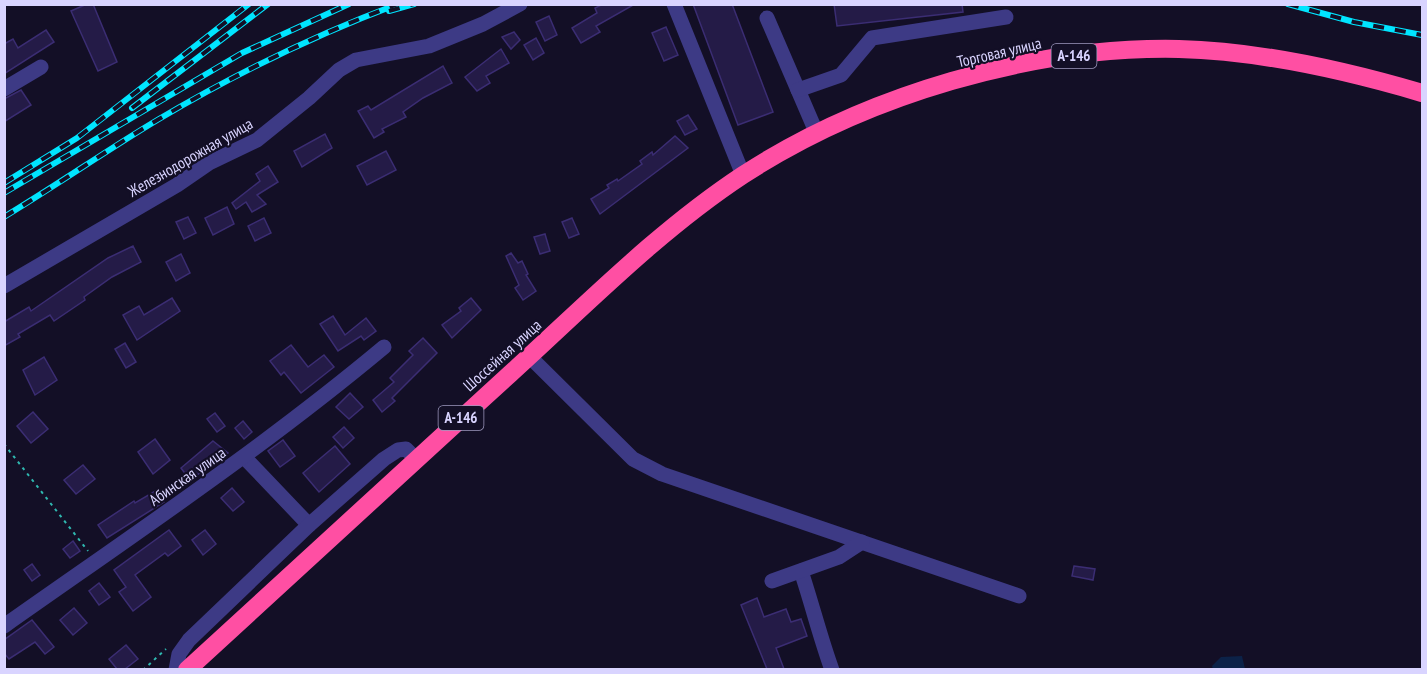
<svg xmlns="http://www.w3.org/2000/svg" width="1427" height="674" viewBox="0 0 1427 674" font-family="'PT Sans Narrow',sans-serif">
	<rect width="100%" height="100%" fill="#130f26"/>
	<polygon fill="#0c2248" points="1242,656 1245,669 1213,669 1212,666 1221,657"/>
	<g fill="#241b47" stroke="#3b2d73" stroke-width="1.5">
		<polygon points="87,4 93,4 117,62 98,71 71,11"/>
		<polygon points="603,4 635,4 596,26 600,32 581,43 572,28 597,13 595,8"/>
		<polygon points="693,4 732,4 773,112 738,125"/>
		<polygon points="834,4 962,4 963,12 837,26"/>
		<polygon points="549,16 557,35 545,41 536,22"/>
		<polygon points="666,27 678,55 664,61 652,33"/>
		<polygon points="46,30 54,42 4,74 4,44 13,39 18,48"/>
		<polygon points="514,32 520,40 511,49 502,37"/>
		<polygon points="536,38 544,53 533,60 524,45"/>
		<polygon points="501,49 509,63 486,76 490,83 477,91 465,77"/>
		<polygon points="443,66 452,83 423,98 403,112 406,117 382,129 384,132 374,138 358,111 368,106 371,110"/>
		<polygon points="21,90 31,105 4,122 4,99"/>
		<polygon points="688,115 697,129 685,135 677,121"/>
		<polygon points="325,134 332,148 302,167 294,151"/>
		<polygon points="675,136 688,148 600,214 591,199 609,188 607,185 617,179 618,181 642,164 640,161 652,152 653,155"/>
		<polygon points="386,151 396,170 367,185 357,166"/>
		<polygon points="268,166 278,182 257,195 266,204 252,212 246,202 236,209 232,203 260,181 256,174"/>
		<polygon points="227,207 234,224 213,235 205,218"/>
		<polygon points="188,217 196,233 184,239 176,222"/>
		<polygon points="264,218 271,233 255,241 248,226"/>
		<polygon points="572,218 579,234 569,238 562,222"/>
		<polygon points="545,234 550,251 540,254 534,237"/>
		<polygon points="133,246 141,262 112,277 84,297 85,300 54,321 50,315 18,334 20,337 4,346 4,322 29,307 31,311 108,258"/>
		<polygon points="511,253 518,263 522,261 528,274 526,275 536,291 523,300 515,288 519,285 506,256"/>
		<polygon points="181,254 190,273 176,281 166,262"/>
		<polygon points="172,298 180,311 137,340 123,315 139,306 144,315"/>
		<polygon points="471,298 481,310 452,338 442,325 461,311 459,308"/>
		<polygon points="333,316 345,335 366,318 376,331 364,340 361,336 338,351 320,324"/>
		<polygon points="423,338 437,353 392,398 395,401 382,412 373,400 394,382 390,378 413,355 409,351"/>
		<polygon points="125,343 136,362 126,368 115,349"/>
		<polygon points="291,345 308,367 324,355 334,367 301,393 284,372 281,375 270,361"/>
		<polygon points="44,357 57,380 35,395 23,370"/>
		<polygon points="350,393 363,407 349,419 336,407"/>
		<polygon points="33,412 48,429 31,443 17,426"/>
		<polygon points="215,413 225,426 217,432 207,419"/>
		<polygon points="243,421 252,432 244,439 235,428"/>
		<polygon points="344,427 354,438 343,448 333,437"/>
		<polygon points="155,439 170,460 153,474 138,452"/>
		<polygon points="283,440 295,456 280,467 268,451"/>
		<polygon points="213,441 228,453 190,480 181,468"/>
		<polygon points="335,446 350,464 319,492 303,473"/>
		<polygon points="83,465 95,479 76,494 64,480"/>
		<polygon points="232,488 244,502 233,511 221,498"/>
		<polygon points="157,490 164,502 107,538 98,525 134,501 135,503"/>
		<polygon points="169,530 181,546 168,556 165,553 135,575 151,597 133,611 119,592 126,587 114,570"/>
		<polygon points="205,530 216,544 203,555 192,540"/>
		<polygon points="73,541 80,551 70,558 63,549"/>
		<polygon points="32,564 40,575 32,581 24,570"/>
		<polygon points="1074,566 1095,569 1093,580 1072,576"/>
		<polygon points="99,583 110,597 99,605 89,591"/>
		<polygon points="757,598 764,617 786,609 791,622 801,619 807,636 776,648 784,669 767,669 741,605"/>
		<polygon points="74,608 87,623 73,635 60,620"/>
		<polygon points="32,620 54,647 45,654 35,642 9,659 4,653 4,640"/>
		<polygon points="126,645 138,659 125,669 117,669 109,659"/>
	</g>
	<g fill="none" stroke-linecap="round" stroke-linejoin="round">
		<g stroke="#2fb8b0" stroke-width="2" stroke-dasharray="3 4.5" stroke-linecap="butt">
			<polyline points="4,444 88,551"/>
			<polyline points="143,670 166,649"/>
		</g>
		<g stroke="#3d3a85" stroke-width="15">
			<polyline points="674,4 743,175"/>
			<polyline points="767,18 817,134"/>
			<polyline points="4,89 41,67"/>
			<polyline points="798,90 841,75 872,38 1006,17"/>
			<polyline points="4,286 177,185 209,163 257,140 309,98 339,70 356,60 429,46 483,24 520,4"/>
			<polyline points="529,356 633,459 662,474 1019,596"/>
			<polyline points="245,458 309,525"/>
			<path d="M801,571C812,604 820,637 832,670"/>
			<polyline points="772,581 839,557 862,542"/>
			<path d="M4,626C133,535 263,448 384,347"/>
			<polyline points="176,670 179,654 189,640 309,525 384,459 398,450 406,449 416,459"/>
		</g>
		<path stroke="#ff4fa3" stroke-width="18" d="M187,670C295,571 402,472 510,374C585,306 658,231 743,175C866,95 1032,46 1179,49C1261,51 1344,70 1422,93"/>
		<defs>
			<g id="rail">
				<polyline points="1288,4 1354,22 1422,35"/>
				<polyline points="389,11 414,4"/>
				<polyline points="132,108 268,4"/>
				<polyline points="4,183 77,138 249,4"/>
				<polyline points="4,193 242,53 349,4"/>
				<path d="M4,217C57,185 107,150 159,119C235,74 315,35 398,4"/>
			</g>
		</defs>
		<use href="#rail" stroke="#00e5ff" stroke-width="6"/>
		<use href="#rail" stroke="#130f26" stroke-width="4" stroke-dasharray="11" stroke-linecap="butt"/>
	</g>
	<g text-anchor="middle" stroke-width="4.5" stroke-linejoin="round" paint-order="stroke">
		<g fill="#130f26" stroke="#9e99be" stroke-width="1.5">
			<rect x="1051.5" y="44" width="45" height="24" rx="4.5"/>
			<rect x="438.5" y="406" width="45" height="24" rx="4.5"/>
		</g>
		<g font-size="15" font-weight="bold" fill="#d9d4ff">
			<text x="1074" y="61">А-146</text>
			<text x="461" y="423">А-146</text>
		</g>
		<g font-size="16" fill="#d9d4ff" stroke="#130f26">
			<text transform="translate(999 52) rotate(-13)" y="6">Торговая улица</text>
			<text transform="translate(190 157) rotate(-30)" y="6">Железнодорожная улица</text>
			<text transform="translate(502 355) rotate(-42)" y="6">Шоссейная улица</text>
			<text transform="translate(187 476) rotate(-35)" y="6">Абинская улица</text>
		</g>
	</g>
	<rect width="1427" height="674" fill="none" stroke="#d9d4ff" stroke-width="12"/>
</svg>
